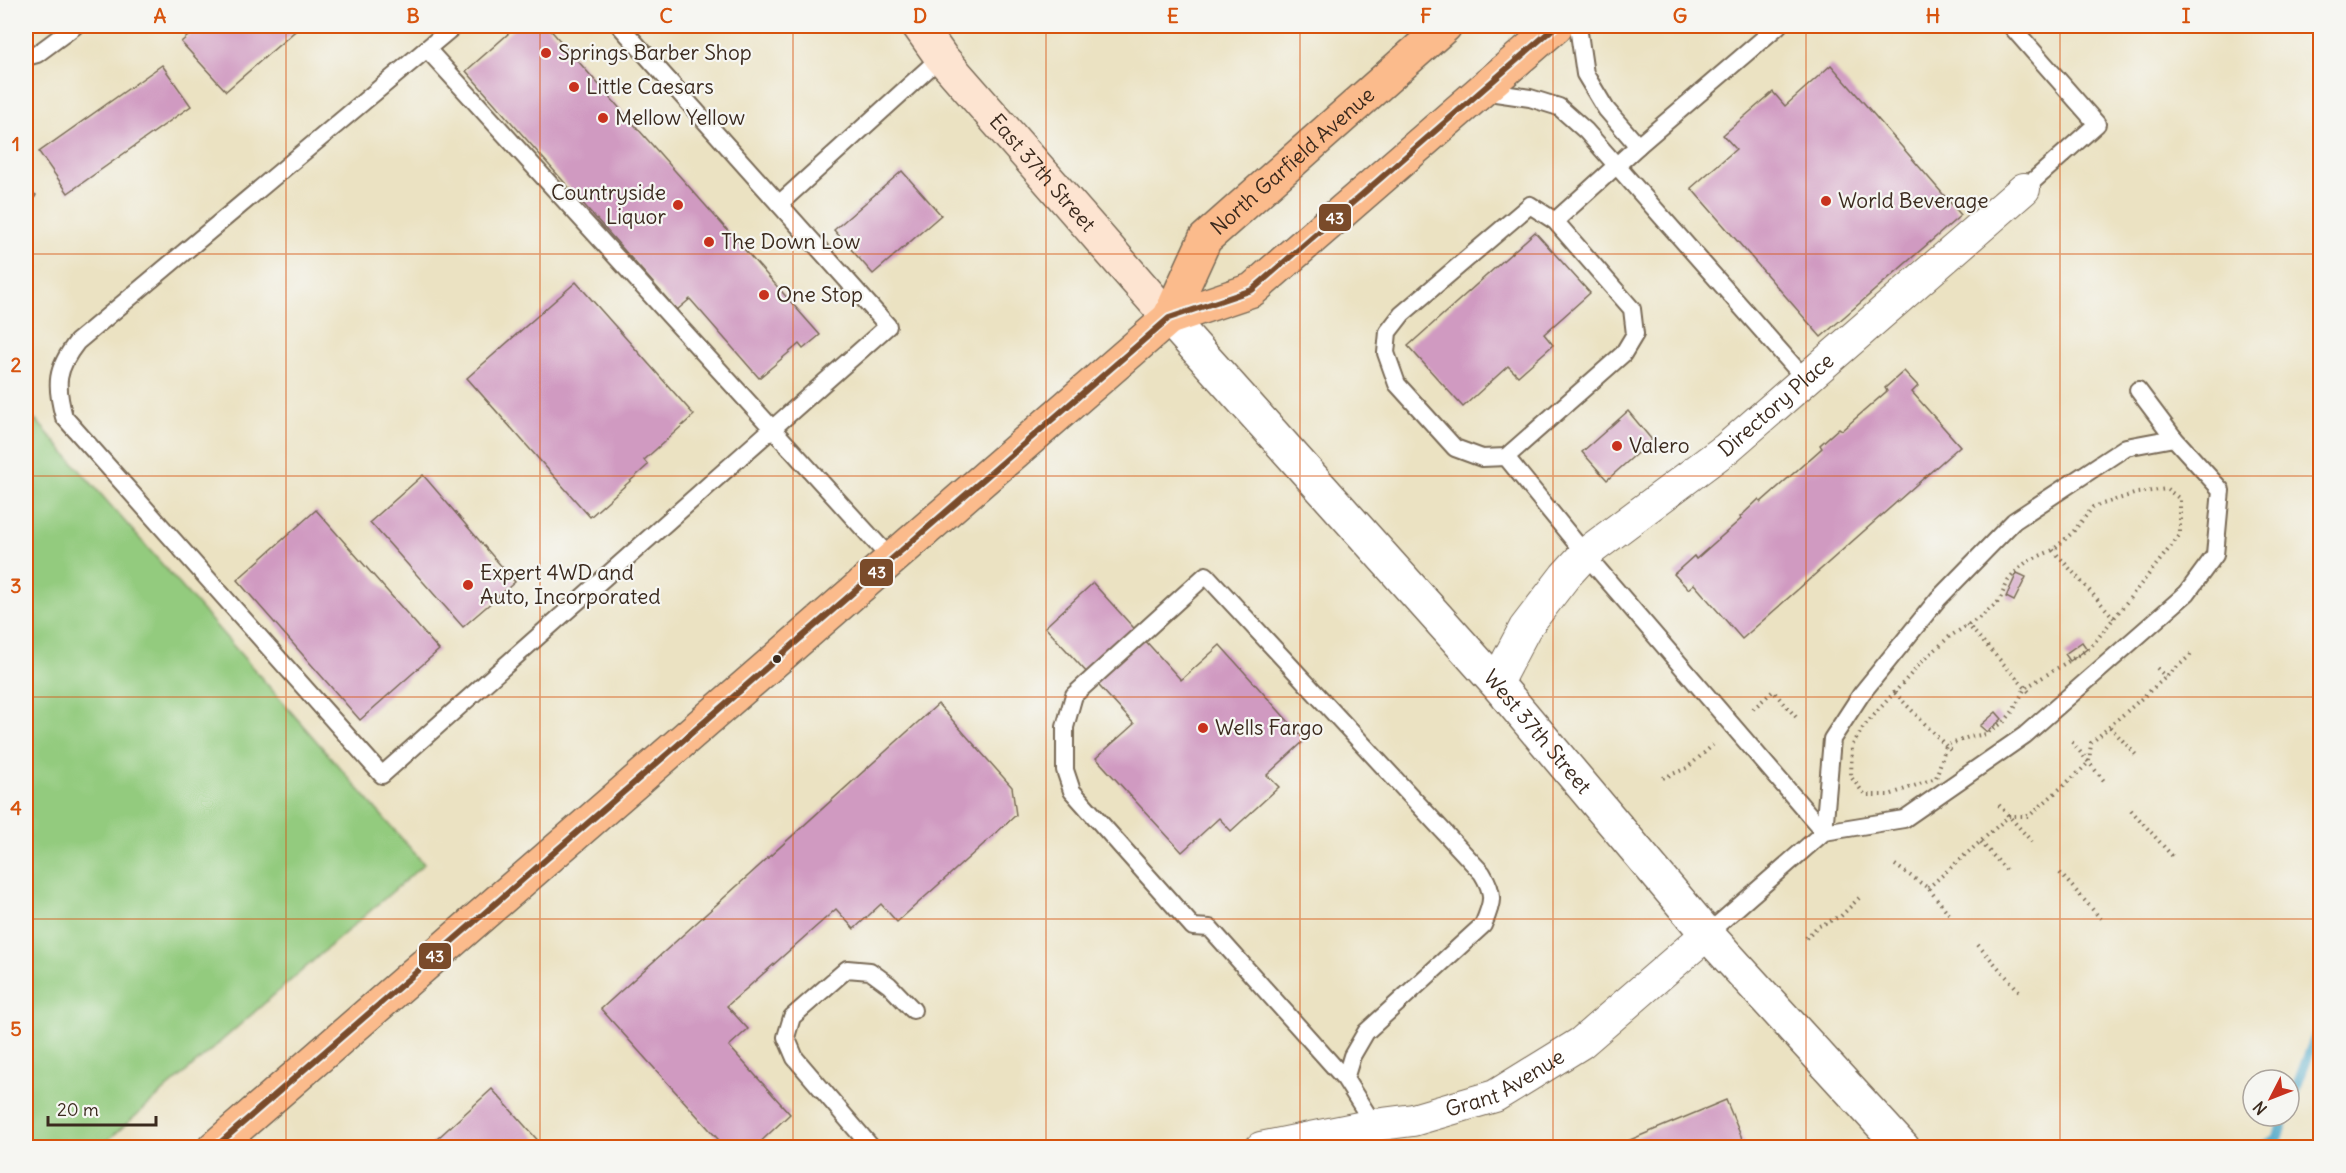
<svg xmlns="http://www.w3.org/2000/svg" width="2346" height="1173" viewBox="0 0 2346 1173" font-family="Delius,sans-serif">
	<rect width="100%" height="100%" fill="#f6f6f2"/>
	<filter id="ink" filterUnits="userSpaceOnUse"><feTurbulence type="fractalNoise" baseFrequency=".0167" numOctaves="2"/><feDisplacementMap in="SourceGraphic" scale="12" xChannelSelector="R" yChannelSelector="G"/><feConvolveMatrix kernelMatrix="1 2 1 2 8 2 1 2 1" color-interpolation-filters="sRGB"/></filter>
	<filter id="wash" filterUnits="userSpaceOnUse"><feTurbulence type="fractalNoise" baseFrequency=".008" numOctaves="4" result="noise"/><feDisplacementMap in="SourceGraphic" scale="24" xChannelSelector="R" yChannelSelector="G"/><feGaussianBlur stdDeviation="1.35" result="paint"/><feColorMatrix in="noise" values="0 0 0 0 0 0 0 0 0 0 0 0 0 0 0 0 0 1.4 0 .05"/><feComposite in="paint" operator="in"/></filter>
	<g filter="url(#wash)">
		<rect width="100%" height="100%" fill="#ebe2c2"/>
		<polygon fill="#93cb7e" stroke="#677a4e" stroke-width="1.5" points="36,420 424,864 100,1147 26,1147 26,429"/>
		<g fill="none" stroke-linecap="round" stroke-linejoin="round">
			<g stroke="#48a5c6" stroke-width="10">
				<polyline points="2289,1107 2320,1024"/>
				<polyline points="2260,1148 2277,1139 2285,1116"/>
			</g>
		</g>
		<g id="blocks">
			<g fill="#d09ac1">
				<polygon points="200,26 301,26 226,91 181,42"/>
				<polygon points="517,26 547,26 820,335 803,349 799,344 759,378 690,299 677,310 466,71"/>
				<polygon points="162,65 191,106 68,193 39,152"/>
				<polygon points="1831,65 1961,215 1821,337 1691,188 1736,149 1723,135 1773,92 1785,106"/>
				<polygon points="902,171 941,215 873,274 834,230"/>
				<polygon points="26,189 36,195 26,214"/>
				<polygon points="1535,232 1590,293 1544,334 1553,345 1518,376 1508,366 1463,407 1408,346"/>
				<polygon points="576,282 694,415 644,460 648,465 590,517 467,378"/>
				<polygon points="1904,371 1918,386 1912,392 1960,446 1742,639 1694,584 1688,589 1674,574 1694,556 1696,559 1741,519 1740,517 1759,499 1761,502 1822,448 1820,445 1839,428 1842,430 1887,391 1885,388"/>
				<polygon points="1628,411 1652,440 1607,480 1582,452"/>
				<polygon points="423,475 515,582 463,627 370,522"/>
				<polygon points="316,510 439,650 360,720 237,580"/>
				<polygon points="2017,573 2026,577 2014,601 2006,597"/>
				<polygon points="1093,583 1181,680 1220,645 1305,740 1267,775 1279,787 1231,831 1219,818 1182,852 1096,758 1134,724 1045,627"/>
				<polygon points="2082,642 2087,649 2070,661 2065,654"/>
				<polygon points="938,704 1012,787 1016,815 897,922 881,904 854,929 836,909 727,1006 748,1029 729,1046 790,1114 754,1148 726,1148 601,1009"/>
				<polygon points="1996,712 2002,719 1987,732 1980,726"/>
				<polygon points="492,1089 542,1145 547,1141 554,1148 427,1148"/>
				<polygon points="1726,1100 1746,1148 1613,1148 1613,1147"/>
			</g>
		</g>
	</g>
	<g filter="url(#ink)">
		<use href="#blocks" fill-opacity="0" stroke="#796a57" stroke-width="1.5"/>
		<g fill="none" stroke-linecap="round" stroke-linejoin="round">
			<defs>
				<g id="service">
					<path d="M454,26L77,342C56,369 55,384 64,417L382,775L888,326L620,26"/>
					<polyline points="1578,26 1585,74 1606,109 1638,146"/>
					<polyline points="2011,26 2097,124 2024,189"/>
					<polyline points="427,49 891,559"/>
					<polyline points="26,57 37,54 75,26"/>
					<polyline points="1482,91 1530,98 1559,107 1586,131 1805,379"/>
					<polyline points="779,204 941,57"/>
					<polygon points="1530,205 1555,221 1632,309 1635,334 1623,354 1506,457 1482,458 1455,448 1397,384 1386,353 1388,332 1402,314"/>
					<polyline points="1555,221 1638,146 1778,26"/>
					<polyline points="2138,390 2174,438"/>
					<polyline points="1506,457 1585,554 1824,832"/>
					<polyline points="1707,934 1824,832 1904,819 2025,735 2187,593 2215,555 2221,490 2174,438 2126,447 2014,521 1938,599 1862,693 1832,739 1824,832"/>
					<path d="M1345,1079L1352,1056L1366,1032L1483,925C1493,902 1495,894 1482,873L1206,575L1074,695L1065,727V770L1072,791L1193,927L1210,928L1345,1079L1374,1125"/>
					<polyline points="872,1148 795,1058 786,1037 792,1017 847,969 870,971 889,985 913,1010"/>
				</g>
				<g id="minor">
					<path id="s1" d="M1496,683L1525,628L1565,576L1585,554L1727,448L2024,189"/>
					<path id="s2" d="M1261,1148L1374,1125L1413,1120L1495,1096L1581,1043L1707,934"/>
				</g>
				<g id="tertiary">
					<path id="s3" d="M1169,318L1496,683L1707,934L1903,1148"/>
				</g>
				<g id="secondary">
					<path id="s4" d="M919,26L941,57L1169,318"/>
				</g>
				<g id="trunk">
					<path id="s5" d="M1169,318L1205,239L1445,26"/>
					<polyline points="214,1148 1169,318 1252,290 1556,26"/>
				</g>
			</defs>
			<use href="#service" stroke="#796a57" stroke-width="20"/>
			<use href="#minor" stroke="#796a57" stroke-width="34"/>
			<use href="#tertiary" stroke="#796a57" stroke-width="36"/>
			<use href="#secondary" stroke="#796a57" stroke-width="36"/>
			<use href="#trunk" stroke="#796a57" stroke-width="36"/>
			<g stroke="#796a57" stroke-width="4" stroke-dasharray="1.5 4.5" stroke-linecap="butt">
				<polygon points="2167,489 2180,499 2180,535 2090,648 2025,688 2013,711 2005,721 1986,734 1969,737 1946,746 1936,778 1889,795 1865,795 1851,777 1852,746 1864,726 1921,663 1949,637 1982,616 1999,601 2008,581 2018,569 2028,561 2053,550 2073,532 2093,507 2137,493"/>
				<polyline points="2053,550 2114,618"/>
				<polyline points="1967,624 2031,694"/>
				<polyline points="2157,668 2166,677"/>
				<polyline points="1895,693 1952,752"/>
				<polyline points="1753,709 1773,691 1796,717"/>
				<polyline points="2110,727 2137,756"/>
				<polyline points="2072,742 2105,782"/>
				<polyline points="1663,778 1687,768 1713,745"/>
				<polyline points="1999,805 2033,843"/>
				<polyline points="2131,810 2175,859"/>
				<polyline points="1981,842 2006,870"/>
				<polyline points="1895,865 1928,888 1950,915"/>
				<polyline points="2060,873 2102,920"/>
				<polyline points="1928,888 2009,816 2029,816 2080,771 2089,762 2091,743 2193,653"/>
				<polyline points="1806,938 1817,927 1841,916 1859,898"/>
				<polyline points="1978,945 2020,992"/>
			</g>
			<use href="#service" stroke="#fff" stroke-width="16"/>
			<use href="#minor" stroke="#fff" stroke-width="32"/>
			<use href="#tertiary" stroke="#fff" stroke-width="33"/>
			<use href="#secondary" stroke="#fde4d1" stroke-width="33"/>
			<use href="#trunk" stroke="#fbbb8c" stroke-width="33"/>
			<defs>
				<polyline id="bus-1" points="214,1148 1169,318 1252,290 1556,26"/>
			</defs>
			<use href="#bus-1" stroke="#f6f6f2" stroke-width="10"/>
			<use href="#bus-1" stroke="#7a4b2a" stroke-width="6"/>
		</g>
	</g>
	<path fill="none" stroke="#d7540e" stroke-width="1.5" stroke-opacity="0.55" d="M286,26V1148M540,26V1148M793,26V1148M1046,26V1148M1300,26V1148M1553,26V1148M1806,26V1148M2060,26V1148M26,254H2320M26,476H2320M26,697H2320M26,919H2320"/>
	<g fill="#c8321e" stroke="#f6f6f2" stroke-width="2">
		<circle cx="546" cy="53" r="6"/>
		<circle cx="574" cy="87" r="6"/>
		<circle cx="603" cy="118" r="6"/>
		<circle cx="1826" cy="201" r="6"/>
		<circle cx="678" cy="205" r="6"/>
		<circle cx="709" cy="242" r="6"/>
		<circle cx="764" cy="295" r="6"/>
		<circle cx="1617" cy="446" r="6"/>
		<circle cx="468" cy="585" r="6"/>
		<circle cx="1203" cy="728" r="6"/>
	</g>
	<circle fill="#3b2a1e" stroke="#f6f6f2" stroke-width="2" cx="777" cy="659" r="5"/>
	<g text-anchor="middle" stroke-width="4.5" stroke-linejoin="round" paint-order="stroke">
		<g font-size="21" fill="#3b2a1e" stroke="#f6f6f2" text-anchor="start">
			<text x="558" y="60">Springs Barber Shop</text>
			<text x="586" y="94">Little Caesars</text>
			<text x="615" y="125">Mellow Yellow</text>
			<text x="666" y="200" text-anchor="end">Countryside<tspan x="666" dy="24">Liquor</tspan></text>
			<text x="1838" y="208">World Beverage</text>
			<text x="721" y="249">The Down Low</text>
			<text x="776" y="302">One Stop</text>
			<text x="1629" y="453">Valero</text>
			<text x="480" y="580">Expert 4WD and<tspan x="480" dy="24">Auto, Incorporated</tspan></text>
			<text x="1215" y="735">Wells Fargo</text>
		</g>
		<g font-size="21" fill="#3b2a1e" stroke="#f6f6f2">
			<text dy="7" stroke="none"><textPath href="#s5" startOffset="204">North Garfield Avenue</textPath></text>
			<text dy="7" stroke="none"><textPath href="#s4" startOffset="192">East 37th Street</textPath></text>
			<text dy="7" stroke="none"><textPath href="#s1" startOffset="400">Directory Place</textPath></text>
			<text dy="7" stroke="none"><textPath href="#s3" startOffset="554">West 37th Street</textPath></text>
			<text dy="7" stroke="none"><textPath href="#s2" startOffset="254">Grant Avenue</textPath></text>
		</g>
	</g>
	<g stroke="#f6f6f2" stroke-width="2">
		<rect x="1318" y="203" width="34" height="29" rx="6" fill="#7a4b2a"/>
		<rect x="859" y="558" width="35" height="29" rx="6" fill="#7a4b2a"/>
		<rect x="418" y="942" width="34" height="28" rx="6" fill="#7a4b2a"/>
	</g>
	<g font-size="16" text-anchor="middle" font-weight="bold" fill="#fff">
		<text x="1335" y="224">43</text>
		<text x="877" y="578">43</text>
		<text x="435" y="962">43</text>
	</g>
	<rect width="2346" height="1173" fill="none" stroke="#f6f6f2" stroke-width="66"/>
	<g transform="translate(2271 1098) rotate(228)"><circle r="28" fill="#f6f6f2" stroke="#aba49d" stroke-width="1.5"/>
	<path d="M0-4.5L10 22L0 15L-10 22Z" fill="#c8321e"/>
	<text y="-9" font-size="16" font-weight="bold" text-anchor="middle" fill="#3b2a1e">N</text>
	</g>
	<path d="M48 1116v9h108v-9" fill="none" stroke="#3b2a1e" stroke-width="3"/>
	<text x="57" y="1116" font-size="18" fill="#3b2a1e" stroke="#f6f6f2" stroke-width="4.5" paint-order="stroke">20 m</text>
	<rect x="33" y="33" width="2280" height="1107" fill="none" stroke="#d7540e" stroke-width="2"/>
	<g font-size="20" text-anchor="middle" font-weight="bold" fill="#d7540e">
		<text x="160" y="23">A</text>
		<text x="413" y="23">B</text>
		<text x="666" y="23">C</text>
		<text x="920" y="23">D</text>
		<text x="1173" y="23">E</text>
		<text x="1426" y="23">F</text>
		<text x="1680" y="23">G</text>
		<text x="1933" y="23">H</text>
		<text x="2186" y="23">I</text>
		<text x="16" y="151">1</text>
		<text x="16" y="372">2</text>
		<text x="16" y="593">3</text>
		<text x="16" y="815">4</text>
		<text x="16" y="1036">5</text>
	</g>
</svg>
